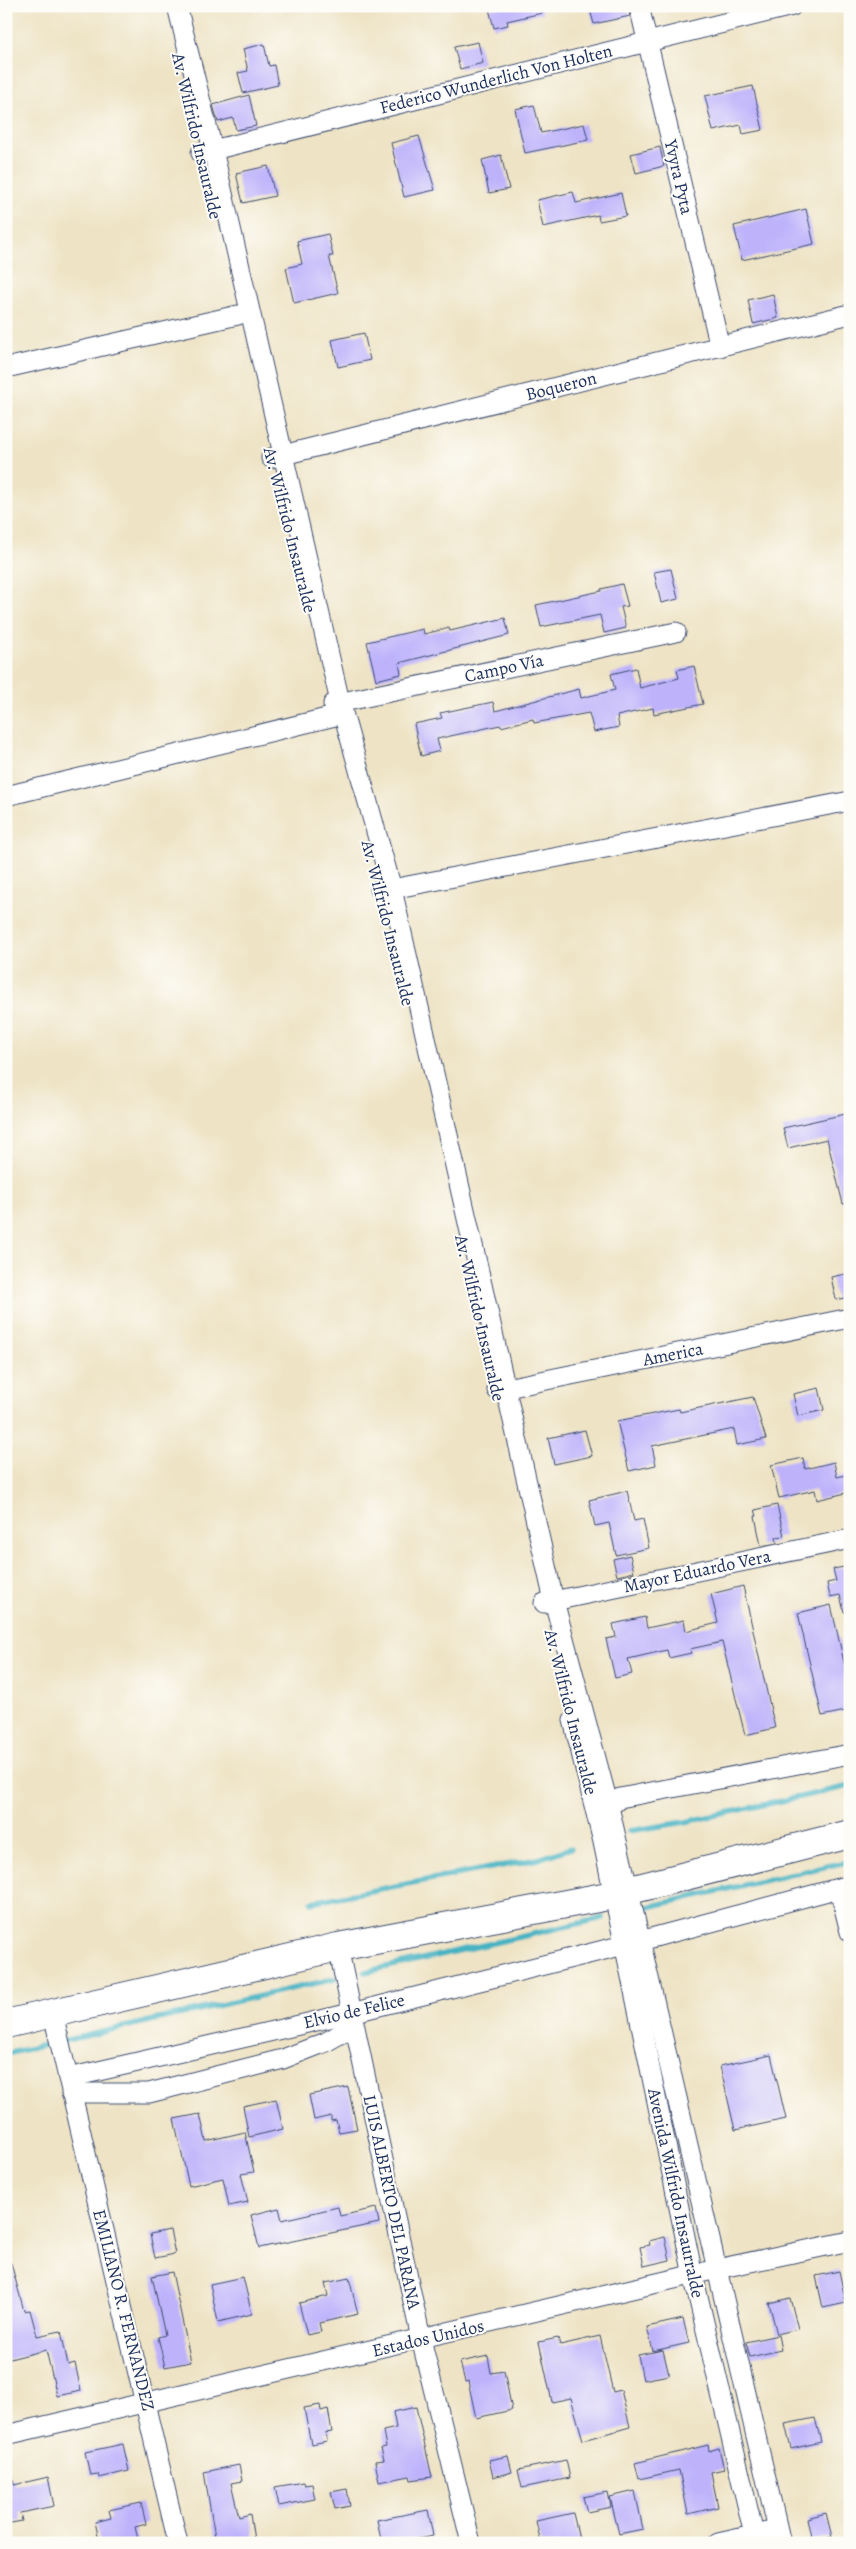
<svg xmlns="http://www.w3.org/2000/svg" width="856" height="2549" viewBox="0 0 856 2549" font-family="Alegreya,serif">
	<rect width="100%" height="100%" fill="#fdfcf7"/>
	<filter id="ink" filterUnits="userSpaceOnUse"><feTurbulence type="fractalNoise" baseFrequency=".02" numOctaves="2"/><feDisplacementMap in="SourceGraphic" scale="10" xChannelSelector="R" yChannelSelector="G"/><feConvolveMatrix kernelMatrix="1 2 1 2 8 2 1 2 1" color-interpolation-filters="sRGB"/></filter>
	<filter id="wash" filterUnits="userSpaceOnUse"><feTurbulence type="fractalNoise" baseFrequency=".0096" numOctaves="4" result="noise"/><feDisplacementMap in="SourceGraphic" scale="20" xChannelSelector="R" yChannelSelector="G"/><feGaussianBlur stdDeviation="1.12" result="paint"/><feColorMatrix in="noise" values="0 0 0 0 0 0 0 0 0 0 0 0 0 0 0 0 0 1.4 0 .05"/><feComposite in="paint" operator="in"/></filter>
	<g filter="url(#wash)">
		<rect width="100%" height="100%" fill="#eee3c5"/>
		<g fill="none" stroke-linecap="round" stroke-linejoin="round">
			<g stroke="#47b3c3" stroke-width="5.5">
				<polyline points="629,1831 685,1822 850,1786"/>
				<polyline points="312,1902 538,1859 571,1848"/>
				<polyline points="635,1910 850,1861"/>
				<polyline points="365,1972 603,1918"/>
				<polyline points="6,2054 334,1979"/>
			</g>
		</g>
		<g id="blocks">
			<g fill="#beb3fb">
				<polygon points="503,6 541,6 542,13 507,21 508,25 494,28 489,9"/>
				<polygon points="606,6 628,6 630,16 594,24 590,10"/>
				<polygon points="478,42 483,63 460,69 454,47"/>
				<polygon points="264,44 269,66 274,65 278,85 243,93 238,73 248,71 243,49"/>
				<polygon points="753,86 763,130 743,134 741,125 713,131 705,96"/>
				<polygon points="249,95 256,126 236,130 233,118 218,122 213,105"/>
				<polygon points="534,105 541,133 584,124 588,140 525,153 515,109"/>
				<polygon points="419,136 435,190 404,197 391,143"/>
				<polygon points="660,147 664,166 636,173 631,154"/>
				<polygon points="501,155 509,189 489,193 482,160"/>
				<polygon points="268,166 275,196 243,203 236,173"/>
				<polygon points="573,192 576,203 621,193 626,216 599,221 598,215 543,227 537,200"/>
				<polygon points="806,209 814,244 742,260 734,226"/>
				<polygon points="328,234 333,256 329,256 338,293 294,303 286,268 302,264 297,241"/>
				<polygon points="773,294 778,318 753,324 748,300"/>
				<polygon points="364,333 370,360 338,367 332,340"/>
				<polygon points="671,569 678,599 661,603 654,572"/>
				<polygon points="622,584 628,606 621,607 626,628 604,633 600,615 541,627 536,605 601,591 601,589"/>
				<polygon points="505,618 509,635 399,663 401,674 376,680 367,642 423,629 424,634 449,628 450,631"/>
				<polygon points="694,666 703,704 654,714 653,708 617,716 619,727 594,732 589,713 534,723 533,719 501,727 500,725 437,739 440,751 421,756 414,724 442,718 440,713 493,702 495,711 579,689 581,698 615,690 611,674 636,668 640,688 679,678 677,670"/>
				<polygon points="850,1113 850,1203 843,1204 827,1139 788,1148 783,1128"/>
				<polygon points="850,1273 850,1297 836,1300 831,1277"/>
				<polygon points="819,1388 824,1410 798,1416 793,1394"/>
				<polygon points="753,1397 766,1439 737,1445 734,1429 652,1446 656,1465 629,1471 617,1421 679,1409 680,1412"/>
				<polygon points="585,1430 592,1456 554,1464 548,1438"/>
				<polygon points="803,1458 805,1469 834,1462 837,1477 850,1474 850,1492 817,1500 815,1490 779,1498 771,1465"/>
				<polygon points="627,1491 634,1521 643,1519 649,1548 616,1555 609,1523 595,1526 589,1500"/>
				<polygon points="777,1505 784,1536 776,1537 777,1543 761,1546 755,1516 757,1516 755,1510"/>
				<polygon points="630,1555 634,1572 617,1576 613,1559"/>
				<polygon points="850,1566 850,1612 844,1612 840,1595 830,1597 827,1583 836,1581 833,1569"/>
				<polygon points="743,1586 775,1728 745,1735 722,1642 690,1649 691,1653 669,1658 667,1650 628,1659 632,1674 615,1678 606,1639 616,1637 613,1624 645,1617 647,1628 684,1620 686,1631 718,1623 711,1594"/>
				<polygon points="831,1605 850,1689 850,1710 822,1716 798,1613"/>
				<polygon points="771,2055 786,2119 735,2130 720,2066"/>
				<polygon points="348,2087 357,2129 339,2132 336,2120 331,2121 331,2116 314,2120 309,2095"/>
				<polygon points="276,2099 283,2129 249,2137 243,2106"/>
				<polygon points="200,2114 206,2141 245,2132 254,2172 241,2174 248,2202 229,2206 223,2178 189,2186 174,2119"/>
				<polygon points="338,2207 340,2216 376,2208 379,2223 259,2248 251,2215 279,2208 282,2220"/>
				<polygon points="170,2230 175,2254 155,2258 150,2234"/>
				<polygon points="665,2237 670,2260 644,2266 640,2247 650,2245 649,2241"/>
				<polygon points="11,2263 24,2311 30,2310 37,2336 61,2331 68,2365 75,2363 81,2391 57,2396 46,2350 6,2360 6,2264"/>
				<polygon points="839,2271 846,2303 823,2308 816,2276"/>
				<polygon points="172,2272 191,2362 165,2367 158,2337 165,2335 152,2276"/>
				<polygon points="243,2277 252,2314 218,2322 210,2284"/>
				<polygon points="349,2278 358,2314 319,2323 321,2332 307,2335 299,2303 328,2296 325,2283"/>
				<polygon points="790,2298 798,2329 777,2334 769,2303"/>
				<polygon points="683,2319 689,2343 653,2351 647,2327"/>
				<polygon points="778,2335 781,2350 750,2357 746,2342"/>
				<polygon points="600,2336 613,2392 621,2390 630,2427 583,2440 571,2398 552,2402 539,2342 558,2338 560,2345"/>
				<polygon points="663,2350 669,2375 643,2380 638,2355"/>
				<polygon points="488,2356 491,2373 504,2371 512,2410 476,2418 468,2381 465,2382 460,2362"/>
				<polygon points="320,2405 321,2411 328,2409 332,2432 325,2433 327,2441 311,2444 304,2408"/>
				<polygon points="416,2407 432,2477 411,2480 410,2476 379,2482 375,2461 384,2460 381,2448 386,2447 383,2431 396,2428 393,2412"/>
				<polygon points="815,2418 821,2442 791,2449 785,2424"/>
				<polygon points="123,2444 129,2471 99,2478 98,2474 90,2475 85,2452"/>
				<polygon points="708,2445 709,2451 719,2448 724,2469 711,2472 718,2507 688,2514 679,2470 639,2479 635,2463"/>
				<polygon points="508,2456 512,2472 493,2477 489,2460"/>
				<polygon points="566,2460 570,2478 522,2488 518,2470"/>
				<polygon points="239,2465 242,2481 231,2483 239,2517 250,2514 254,2540 242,2543 216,2543 204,2472"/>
				<polygon points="48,2477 54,2506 20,2513 22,2521 6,2524 6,2479 13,2479 14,2485"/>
				<polygon points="303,2482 304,2485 312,2484 315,2499 279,2506 275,2487"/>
				<polygon points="347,2489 350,2506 335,2509 331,2492"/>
				<polygon points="635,2491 643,2529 619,2534 610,2497"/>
				<polygon points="608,2492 611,2507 587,2512 583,2497"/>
				<polygon points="141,2503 146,2524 135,2527 139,2543 100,2543 95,2522 111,2518 109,2510"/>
				<polygon points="428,2510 433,2536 396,2543 382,2543 377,2520"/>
				<polygon points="573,2513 580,2543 541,2543 536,2521"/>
				<polygon points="826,2513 832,2537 812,2542 807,2518"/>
			</g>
		</g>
	</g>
	<g filter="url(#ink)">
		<use href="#blocks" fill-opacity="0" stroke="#3b4a6d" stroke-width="1"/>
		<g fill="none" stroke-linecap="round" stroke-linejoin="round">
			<defs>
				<g id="minor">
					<polyline points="177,6 213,150 340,702 392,889 554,1601 609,1807 781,2543"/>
					<polyline points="639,6 720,347"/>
					<polyline points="201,153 792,6"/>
					<polyline points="6,368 238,315"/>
					<polyline points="271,458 850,314"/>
					<polyline points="333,704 676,632"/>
					<polyline points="6,796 335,716"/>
					<polyline points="380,889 392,889 850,801"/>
					<polyline points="497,1390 850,1318"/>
					<polyline points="544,1603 850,1539"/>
					<polyline points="573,1720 603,1842 693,2275 756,2543"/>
					<polyline points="606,1817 609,1807 620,1798 850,1754"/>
					<polyline points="839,1888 850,1932"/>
					<polyline points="338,1947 421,2339 471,2543"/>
					<polyline points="53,2014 178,2543"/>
					<polyline points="68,2078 351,2013 640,1941 850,1885"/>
					<polyline points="71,2093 149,2093 283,2059 326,2042 354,2026"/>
					<polyline points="6,2435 717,2269 850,2241"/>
					<polyline points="718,2543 767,2532"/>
				</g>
				<polyline id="highway" points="6,2024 338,1947 603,1897 850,1834"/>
			</defs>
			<use href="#minor" stroke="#3b4a6d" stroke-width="21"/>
			<use href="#highway" stroke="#3b4a6d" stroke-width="30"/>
			<use href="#minor" stroke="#fff" stroke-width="19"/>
			<use href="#highway" stroke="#fff" stroke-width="28"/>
		</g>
	</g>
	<g text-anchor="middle" stroke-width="4" stroke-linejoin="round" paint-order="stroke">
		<g font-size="18" fill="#1b2f5e" stroke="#fdfcf7">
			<text transform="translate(496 79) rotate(-14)" y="6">Federico Wunderlich Von Holten</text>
			<text transform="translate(197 136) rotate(77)" y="6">Av. Wilfrido Insauralde</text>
			<text transform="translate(679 177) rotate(77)" y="6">Yvyra Pyta</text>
			<text transform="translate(561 386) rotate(-14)" y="6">Boqueron</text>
			<text transform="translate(290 530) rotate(76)" y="6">Av. Wilfrido Insauralde</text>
			<text transform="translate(504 668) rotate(-12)" y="6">Campo Vía</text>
			<text transform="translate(388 923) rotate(76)" y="6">Av. Wilfrido Insauralde</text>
			<text transform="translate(480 1318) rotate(77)" y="6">Av. Wilfrido Insauralde</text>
			<text transform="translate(673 1354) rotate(-11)" y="6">America</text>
			<text transform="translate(697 1571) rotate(-12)" y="6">Mayor Eduardo Vera</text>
			<text transform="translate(571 1712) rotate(76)" y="6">Av. Wilfrido Insauralde</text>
			<text transform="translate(354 2011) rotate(-13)" y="6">Elvio de Felice</text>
			<text transform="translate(676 2193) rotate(78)" y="6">Avenida Wilfrido Insaurralde</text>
			<text transform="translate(392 2202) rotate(78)" y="6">LUIS ALBERTO DEL PARANA</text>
			<text transform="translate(124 2310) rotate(76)" y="6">EMILIANO R. FERNANDEZ</text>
			<text transform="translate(428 2338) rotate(-13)" y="6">Estados Unidos</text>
		</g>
	</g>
	<rect width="856" height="2549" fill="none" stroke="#fdfcf7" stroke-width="25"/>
</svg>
